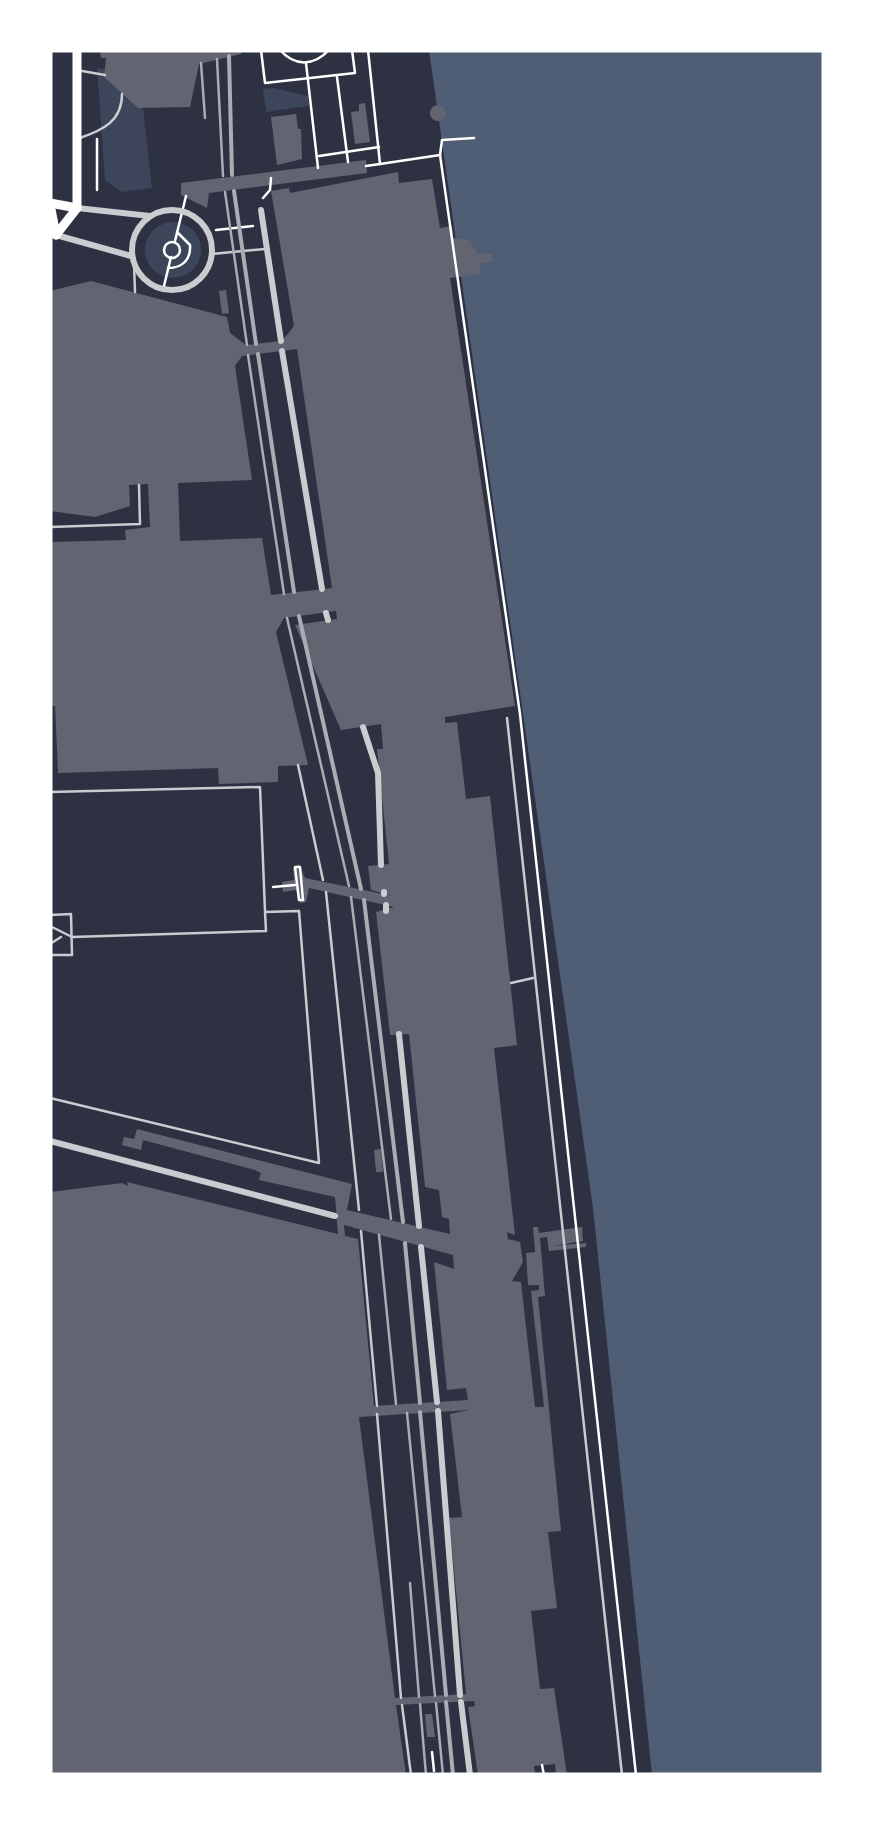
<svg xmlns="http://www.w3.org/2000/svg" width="874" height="1825" viewBox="0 0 874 1825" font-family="Poppins,sans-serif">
	<rect width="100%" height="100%" fill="#2d3142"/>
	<g fill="#3c4559">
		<polygon points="97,68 139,73 152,188 121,192 105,180"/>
		<polygon points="273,88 308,96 309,106 266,112 263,89"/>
		<circle cx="173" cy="250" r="28"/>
	</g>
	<polygon fill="#4f5d75" points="429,50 824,50 824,1775 652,1775 593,1208"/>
	<g fill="#626471" fill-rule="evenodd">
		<polygon points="100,50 241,50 241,54 199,64 190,107 138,108 104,77 106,58 101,58"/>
		<polygon points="365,103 370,142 355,144 351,112 359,111 359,104"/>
		<circle cx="438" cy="113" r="8"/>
		<polygon points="296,114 298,129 301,129 302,159 277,165 271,117"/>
		<polygon points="366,160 367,173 209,193 207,208 181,195 181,183"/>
		<path d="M398,172L399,183L432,179L440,228L452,226L453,238L470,240L477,254H492L493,262L481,263L480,274L450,278L515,706L445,717V723L457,722L466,799L490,796L517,1045L494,1048L515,1235L507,1232L508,1239L520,1242L523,1262L512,1281L521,1282L535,1407H544L531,1291L539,1290V1285H528L526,1253L535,1252L533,1227H538L539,1233L582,1227L583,1241L552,1246L586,1243V1247L549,1251L547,1237L540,1238L545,1296L538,1297L561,1531L548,1532L557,1608L531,1611L540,1689L554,1688L567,1775H556L555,1764L534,1766L535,1775H478L468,1707L475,1706L474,1701L396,1705L406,1775H50V1192L122,1183L128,1186L127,1182L338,1234L335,1197L259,1180L261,1173L255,1170L143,1140L141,1150L122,1145L124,1137L134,1139L137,1129L352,1184L347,1210L450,1234L449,1219L442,1217L439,1190L425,1187L409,1034L390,1035L376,912L394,907L309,888L306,902L300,903L296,890L283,892L282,882L294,880L293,868L299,864L305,878L393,896L371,890L368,866L389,864L377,749H383L381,724L341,730L295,625L337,619L336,611L284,618L276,632L308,765L278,766V782L219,784L218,768L58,773L55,706H50V542L126,540L125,530L150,527L148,484L129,485L130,506L95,517L50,511V291L91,281L227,317L230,333L246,345L282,341L294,326L271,191L289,188L290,193ZM297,349L332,588L271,595L262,538L180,541L178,483L252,480L235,366L242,356ZM344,1225L453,1255L454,1269L434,1262L447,1390L466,1388L468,1400L374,1406L358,1239L345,1236ZM469,1410L450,1414L462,1517L449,1518L466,1694L395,1698L359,1417Z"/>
		<polygon points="226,290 229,313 222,314 219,291"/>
		<polygon points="381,1149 383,1172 376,1172 374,1150"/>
		<polygon points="425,1714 432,1714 435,1737 427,1737"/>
	</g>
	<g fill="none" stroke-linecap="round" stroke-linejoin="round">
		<g stroke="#fff" stroke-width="2.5">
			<polyline points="261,50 265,83 355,73 352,50"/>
			<path d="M280,50C295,67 314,66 329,50"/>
			<polyline points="306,63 318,168"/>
			<polyline points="337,77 348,162"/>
			<polyline points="440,155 442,140 474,138"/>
			<polyline points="319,156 379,147"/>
			<polyline points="380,164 440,155 520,714 636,1775"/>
			<polyline points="366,166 380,164 368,50"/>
			<polyline points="97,190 97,139"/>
			<polyline points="263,198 270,190 271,178"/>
			<polyline points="216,230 253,226"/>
			<polyline points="175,241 186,196"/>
			<circle cx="172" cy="250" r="8"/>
			<path d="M168,268C183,268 191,259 190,245L177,232"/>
			<polyline points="163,290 171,257"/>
			<polygon points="295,867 300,867 303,900 299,900"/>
			<polyline points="273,887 295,885"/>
			<polyline points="432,1752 434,1771"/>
			<polyline points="542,1765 544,1775"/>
		</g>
		<g stroke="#caccd0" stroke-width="2.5">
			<polyline points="82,71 105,75"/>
			<path d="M80,138C103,130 122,121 122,94"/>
			<polyline points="212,254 265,249"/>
			<polyline points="134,264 135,292"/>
			<polyline points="50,527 140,524 139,485"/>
			<polyline points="507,718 622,1775"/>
			<polyline points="298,765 323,880"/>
			<polyline points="50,792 260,787 265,911"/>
			<polyline points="326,892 359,1210"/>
			<polyline points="50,915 71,914 72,955 50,955"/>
			<polyline points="50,926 72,937 266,931 265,912 299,911 319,1163 50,1098"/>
			<polyline points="50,944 61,937"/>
			<polyline points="511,983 533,978"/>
			<polyline points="361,1231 377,1406"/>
			<polyline points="377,1414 401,1698"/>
			<polyline points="402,1705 411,1775"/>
		</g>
		<g stroke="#caccd0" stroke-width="6">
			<polyline points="77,208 150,216"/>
			<circle cx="172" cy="250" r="40"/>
			<polyline points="261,210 281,341"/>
			<polyline points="56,235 131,256"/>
			<polyline points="282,351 322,589"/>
			<polyline points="326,613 328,620"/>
			<polyline points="363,727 378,773 381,865"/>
			<polyline points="384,892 384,894"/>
			<polyline points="386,905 386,911"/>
			<polyline points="399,1034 419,1226"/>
			<polyline points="50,1141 335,1216"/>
			<polyline points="421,1247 437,1402"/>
			<polyline points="438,1411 460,1695"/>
			<polyline points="461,1702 470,1775"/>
		</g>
		<g stroke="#fff" stroke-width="9">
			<polyline points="50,203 77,208"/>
			<polyline points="50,204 56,235"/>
			<polyline points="56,235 77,208 77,50"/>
		</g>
		<g stroke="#abadb3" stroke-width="2.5">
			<polyline points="217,59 223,176"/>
			<polyline points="201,63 205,118"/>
			<polyline points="225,192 247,345"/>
			<polyline points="248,355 284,594"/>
			<polyline points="287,618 349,886"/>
			<polyline points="351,897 391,1219"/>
			<polyline points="379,1235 396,1404"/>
			<polyline points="407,1413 435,1696"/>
			<polyline points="410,1583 419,1697"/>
			<polyline points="436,1703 443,1775"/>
			<polyline points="420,1704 426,1775"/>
		</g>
		<g stroke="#abadb3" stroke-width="4">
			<polyline points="229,56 232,175"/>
			<polyline points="234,191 256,344"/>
			<polyline points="258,354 294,592"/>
			<polyline points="299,616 361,889"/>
			<polyline points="364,900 403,1222"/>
			<polyline points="405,1243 420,1403"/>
			<polyline points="420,1412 446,1695"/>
			<polyline points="446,1702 453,1775"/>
		</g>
	</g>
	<rect width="874" height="1825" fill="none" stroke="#ffffff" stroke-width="105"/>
</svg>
